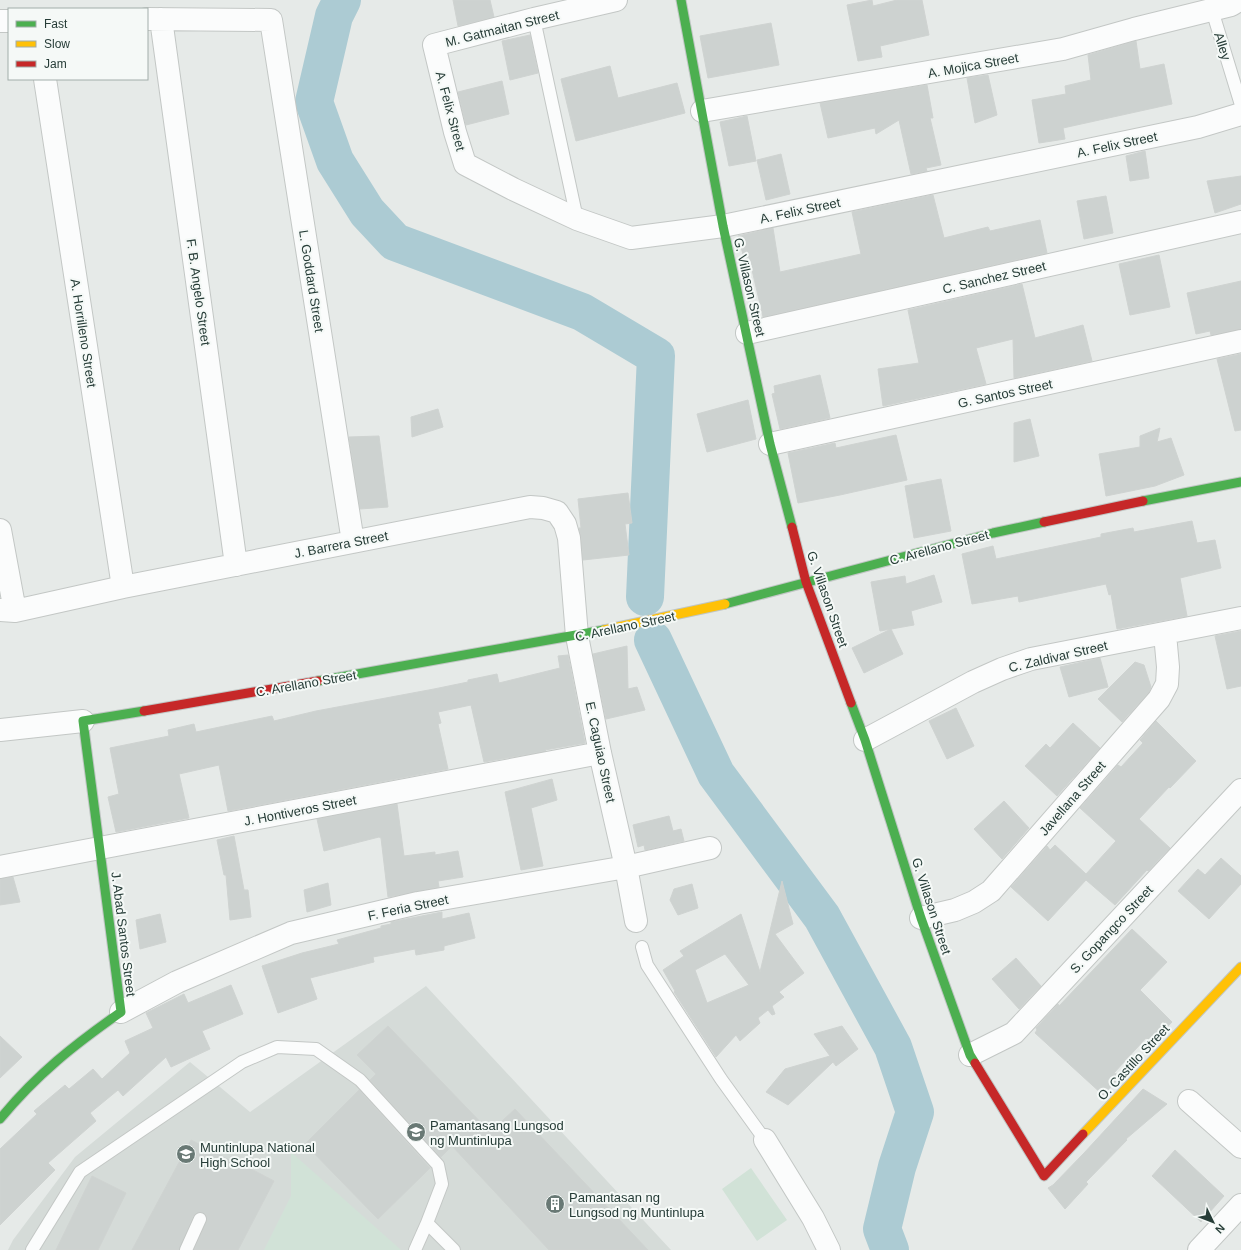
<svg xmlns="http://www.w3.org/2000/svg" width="1241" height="1250" font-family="Arial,sans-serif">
<rect width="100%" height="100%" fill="#e6eae8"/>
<!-- built -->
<path fill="#d5dbd8" d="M 426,986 L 671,1250 L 8,1250 L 13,1240 L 75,1157 L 190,1062 L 250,1112 Z"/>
<!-- green -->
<path fill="#d1e2d7" d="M 291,1152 L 401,1250 L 264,1250 L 291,1196 Z
M 751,1168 L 787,1220 L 757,1241 L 722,1189 Z"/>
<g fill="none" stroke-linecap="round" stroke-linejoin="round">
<!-- river -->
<path stroke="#accbd3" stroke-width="38" d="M 342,0 L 334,16 L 314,102 L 335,161 L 367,212 L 395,242 L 582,312 L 656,356 L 645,597
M 653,640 L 716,774 L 822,917 L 893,1047 L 915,1112 L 897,1167 L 882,1229 L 890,1250"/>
</g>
<!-- building -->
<path fill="#cdd2d0" stroke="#cfd3d1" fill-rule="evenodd" d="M 453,0 L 490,0 L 494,17 L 458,26 Z
M 872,0 L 873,6 L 897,0 L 922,0 L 929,35 L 880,46 L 882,57 L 858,61 L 847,5 Z
M 771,23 L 779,65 L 708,78 L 700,36 Z
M 530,35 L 538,73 L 510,80 L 502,41 Z
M 1136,41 L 1140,69 L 1164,64 L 1172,104 L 1063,128 L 1065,139 L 1039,143 L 1032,100 L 1066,94 L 1065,86 L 1091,80 L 1088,55 Z
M 610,66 L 618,98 L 677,83 L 685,113 L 576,141 L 561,79 Z
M 988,75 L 997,115 L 975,123 L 967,78 Z
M 502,81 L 509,114 L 466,125 L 458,92 Z
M 927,85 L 933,118 L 930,118 L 941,165 L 926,168 L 927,171 L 911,174 L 899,120 L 876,134 L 875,128 L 828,138 L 820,103 Z
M 747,116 L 756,161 L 729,166 L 720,122 Z
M 1145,151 L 1149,178 L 1130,181 L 1126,156 Z
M 781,154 L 790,194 L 766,200 L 757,160 Z
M 1241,176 L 1241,204 L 1215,213 L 1207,181 Z
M 933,195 L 944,238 L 988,227 L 990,231 L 1040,220 L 1047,253 L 763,317 L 749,257 L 744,258 L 738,236 L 773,228 L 780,272 L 861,254 L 852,212 Z
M 1106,196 L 1113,233 L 1084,239 L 1077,201 Z
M 1159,255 L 1170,307 L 1130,315 L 1119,264 Z
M 1241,281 L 1241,329 L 1211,335 L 1210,331 L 1196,334 L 1187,293 Z
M 1022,284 L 1035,338 L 1083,325 L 1092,361 L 1014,378 L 1013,339 L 976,348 L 986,384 L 883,406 L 878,369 L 919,363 L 908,310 Z
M 1241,354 L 1241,430 L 1235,431 L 1217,359 Z
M 820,375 L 830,418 L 780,429 L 772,394 L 775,393 L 774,386 Z
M 748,400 L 756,439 L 707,452 L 697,414 Z
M 438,409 L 443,427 L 412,437 L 411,417 Z
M 1030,419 L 1039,456 L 1014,462 L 1014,423 Z
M 1160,428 L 1157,442 L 1171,438 L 1184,475 L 1155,486 L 1106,496 L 1099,454 L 1140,447 L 1140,436 Z
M 896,435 L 907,480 L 840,495 L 798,503 L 788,453 L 835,443 L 836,448 Z
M 379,436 L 388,507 L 360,509 L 349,437 Z
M 941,479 L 951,531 L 914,538 L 905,486 Z
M 628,493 L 632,523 L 625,524 L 629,555 L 583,560 L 581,537 L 579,528 L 581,528 L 578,499 Z
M 1192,521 L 1197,543 L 1215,540 L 1221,568 L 1180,578 L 1187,616 L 1117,629 L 1111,594 L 1109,595 L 1106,584 L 1019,602 L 1018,596 L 972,604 L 962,554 L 993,546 L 996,559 L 1101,537 L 1101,534 L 1133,528 L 1134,532 Z
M 934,575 L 942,602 L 911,611 L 914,625 L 880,631 L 871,582 L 905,576 L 906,584 Z
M 891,629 L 903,654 L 864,673 L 852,648 Z
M 1241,631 L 1241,686 L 1227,689 L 1215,636 Z
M 627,646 L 628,689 L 637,687 L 645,710 L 606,719 L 593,654 Z
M 568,655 L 585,743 L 545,750 L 546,751 L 484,762 L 471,705 L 438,712 L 441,723 L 438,724 L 448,769 L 228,811 L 219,765 L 179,774 L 189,818 L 116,832 L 108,797 L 119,794 L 110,748 L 169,736 L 168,730 L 194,724 L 196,732 L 272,716 L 274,721 L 316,711 L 434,689 L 468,682 L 468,680 L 497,674 L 499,683 L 560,668 L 558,656 Z
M 1100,658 L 1108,687 L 1069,697 L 1060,667 Z
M 1135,662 L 1144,665 L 1151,687 L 1149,692 L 1122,722 L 1098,699 Z
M 956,708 L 974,746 L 947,759 L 929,721 Z
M 1156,721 L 1196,761 L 1170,788 L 1169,787 L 1139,819 L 1170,848 L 1148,871 L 1147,870 L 1115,905 L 1086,880 L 1048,921 L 1011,887 L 1047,846 L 1050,850 L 1055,845 L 1086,874 L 1116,841 L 1080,808 L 1118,765 L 1121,767 L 1143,743 L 1140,740 Z
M 1073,723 L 1100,748 L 1057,796 L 1025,766 L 1046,744 L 1050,748 Z
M 552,779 L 557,800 L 531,808 L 543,866 L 521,870 L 505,792 Z
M 1004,801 L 1029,828 L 1002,859 L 974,829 Z
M 397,804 L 404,856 L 435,852 L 435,855 L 458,851 L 463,877 L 438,881 L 439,887 L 388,897 L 381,838 L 379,837 L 324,851 L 317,819 Z
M 669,816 L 673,831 L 681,829 L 684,841 L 645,850 L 644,845 L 638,847 L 633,825 Z
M 234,836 L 244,890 L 248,890 L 251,917 L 230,920 L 226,875 L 224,875 L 217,840 Z
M 1221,858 L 1241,876 L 1241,884 L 1209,919 L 1178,891 L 1198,869 L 1205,875 Z
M 13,877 L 20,902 L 0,905 L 0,879 Z
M 782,881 L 793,924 L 775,934 L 804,973 L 779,992 L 784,997 L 772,1006 L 775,1014 L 772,1015 L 768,1010 L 758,1018 L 760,1023 L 740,1041 L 736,1035 L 716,1057 L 674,992 L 675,991 L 663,970 L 684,956 L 680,951 L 741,914 L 760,972 ZM 725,954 L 749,985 L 707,1003 L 695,970 Z
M 328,883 L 331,905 L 307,912 L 304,890 Z
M 692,884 L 698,908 L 678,915 L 670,900 L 674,889 Z
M 442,912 L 442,919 L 469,913 L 475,938 L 444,946 L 444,950 L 416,955 L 415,949 L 373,957 L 374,962 L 310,978 L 317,999 L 278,1013 L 262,966 L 302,953 L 339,944 L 337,940 L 381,928 L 381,926 L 391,924 L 391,922 Z
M 160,914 L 166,942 L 140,949 L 136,920 Z
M 1132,929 L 1167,962 L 1140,990 L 1172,1022 L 1152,1043 L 1146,1038 L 1114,1073 L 1121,1076 L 1103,1095 L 1035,1033 L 1037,1030 L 1036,1028 L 1058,1004 L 1059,1006 Z
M 1016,958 L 1041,986 L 1019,1009 L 992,979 Z
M 231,985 L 243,1014 L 202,1031 L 210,1049 L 171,1067 L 166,1057 L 123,1096 L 118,1090 L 90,1113 L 96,1121 L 48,1163 L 55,1170 L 0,1225 L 0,1149 L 37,1114 L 34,1111 L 65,1085 L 69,1089 L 93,1069 L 102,1079 L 130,1053 L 125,1041 L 153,1028 L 146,1013 L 184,994 L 188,1003 Z
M 388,1026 L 490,1132 L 515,1109 L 648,1250 L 549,1250 L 452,1146 L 441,1157 L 370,1080 L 376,1074 L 357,1055 Z
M 842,1026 L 858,1049 L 836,1066 L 833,1062 L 788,1105 L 766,1092 L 785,1069 L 830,1056 L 814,1034 Z
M 0,1036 L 22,1057 L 0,1078 Z
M 1143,1089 L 1167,1104 L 1126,1139 L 1127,1140 L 1086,1182 L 1088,1184 L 1065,1209 L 1048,1188 L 1053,1185 L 1084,1153 Z
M 359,1090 L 430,1168 L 378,1219 L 305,1144 Z
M 191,1140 L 237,1164 L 238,1162 L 274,1181 L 238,1250 L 194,1250 L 207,1219 L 206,1214 L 200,1212 L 196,1213 L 193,1216 L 179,1250 L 132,1250 Z
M 1175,1150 L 1224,1196 L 1201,1222 L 1152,1176 Z
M 92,1176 L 126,1193 L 98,1250 L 56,1250 Z"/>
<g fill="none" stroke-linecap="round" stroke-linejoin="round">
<!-- lane casing -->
<g stroke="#c3c7c5" stroke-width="14">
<path id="lane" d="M 1212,10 L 1241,105
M 534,19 L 577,219
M 642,947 L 647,965 L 721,1079 L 765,1140
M 32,1250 L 80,1172 L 242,1062 L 277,1047 L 316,1049 L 360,1080 L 438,1165 L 442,1184 L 427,1223
M 186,1250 L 200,1219
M 415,1250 L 427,1223 L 454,1250"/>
</g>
<!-- street casing -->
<g stroke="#c3c7c5" stroke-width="24">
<path id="street" d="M 616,0 L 534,19 L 434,45 L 455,132 L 465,164 L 513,189 L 577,219 L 631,238 L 723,226 L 1198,127 L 1241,114
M 147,19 L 271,20 L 353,542
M 161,19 L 236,565
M 0,21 L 9,21
M 45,79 L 123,587
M 702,111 L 1063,49 L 1134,29 L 1231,5 L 1239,0
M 747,333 L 1241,222
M 770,444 L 1241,341
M 0,530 L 15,611
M 0,610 L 15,611 L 123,587 L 530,507 L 543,508 L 557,512 L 565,524 L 569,538 L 577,636 L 600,753 L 626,867 L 636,921
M 0,730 L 83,721
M 865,740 L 973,682 L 1002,669 L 1031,659 L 1241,618
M 0,867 L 600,753
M 921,918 L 955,910 L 974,902 L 991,891 L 1159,699 L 1167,684 L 1168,667 L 1165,634
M 121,1012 L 177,982 L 291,933 L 418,903 L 626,867 L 710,848
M 970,1055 L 1014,1033 L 1241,790
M 1189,1101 L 1241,1147
M 765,1140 L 813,1218 L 829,1250
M 1199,1250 L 1241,1205"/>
</g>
<!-- fast casing -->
<g stroke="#c0c6c4" stroke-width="11">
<path id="fast" d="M 681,0 L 723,226 L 770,444 L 792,527
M 1143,501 L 1241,482
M 725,604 L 993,533 L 1044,522
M 318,681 L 604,630
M 851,703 L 865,740 L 921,918 L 970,1055 L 975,1063
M 0,1119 C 37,1074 74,1045 121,1012 L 83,721 L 144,711"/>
</g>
<!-- slow casing -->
<g stroke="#c0c6c4" stroke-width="11">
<path id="slow" d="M 604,630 L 725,604
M 1083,1134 L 1241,967"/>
</g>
<!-- jam casing -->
<g stroke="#c0c6c4" stroke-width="11">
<path id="jam" d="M 1044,522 L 1143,501
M 792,527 L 806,582 L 851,703
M 144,711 L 318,681
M 975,1063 L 1044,1176 L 1083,1134"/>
</g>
<!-- lane -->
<use href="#lane" stroke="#fbfcfc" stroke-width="12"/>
<!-- street -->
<use href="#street" stroke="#fbfcfc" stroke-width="22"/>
<!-- fast -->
<use href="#fast" stroke="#4caf50" stroke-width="9"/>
<!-- slow -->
<use href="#slow" stroke="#ffc107" stroke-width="9"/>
<!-- jam -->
<use href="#jam" stroke="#c62828" stroke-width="9"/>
</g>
<!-- icons -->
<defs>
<g id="school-disc" transform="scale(1)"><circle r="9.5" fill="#697975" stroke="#f5f9f7"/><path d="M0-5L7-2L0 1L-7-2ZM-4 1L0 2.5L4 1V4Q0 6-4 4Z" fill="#fff"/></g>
<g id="building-disc" transform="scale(1)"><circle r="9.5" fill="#697975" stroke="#f5f9f7"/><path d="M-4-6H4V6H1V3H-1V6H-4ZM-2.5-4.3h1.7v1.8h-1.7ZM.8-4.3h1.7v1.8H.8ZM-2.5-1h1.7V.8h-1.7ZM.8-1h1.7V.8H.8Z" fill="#fff"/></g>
</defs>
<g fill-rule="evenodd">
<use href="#school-disc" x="416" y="1132"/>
<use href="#school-disc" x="186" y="1154"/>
<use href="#building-disc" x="555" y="1204"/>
</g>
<g text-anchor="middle" stroke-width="4" stroke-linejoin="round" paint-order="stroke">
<!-- street labels -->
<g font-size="13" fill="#263c37" stroke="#f5f9f7">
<text transform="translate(502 28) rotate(-14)" y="5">M. Gatmaitan Street</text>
<text transform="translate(1223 46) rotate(73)" y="5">Alley</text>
<text transform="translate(973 65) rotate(-10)" y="5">A. Mojica Street</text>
<text transform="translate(451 111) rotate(75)" y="5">A. Felix Street</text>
<text transform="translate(1117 144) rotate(-12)" y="5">A. Felix Street</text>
<text transform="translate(800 210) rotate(-12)" y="5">A. Felix Street</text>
<text transform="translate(994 277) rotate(-13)" y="5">C. Sanchez Street</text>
<text transform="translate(312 281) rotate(81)" y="5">L. Goddard Street</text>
<text transform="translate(750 287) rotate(77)" y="5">G. Villason Street</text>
<text transform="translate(199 292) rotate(82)" y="5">F. B. Angelo Street</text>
<text transform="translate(84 333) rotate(81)" y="5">A. Horrilleno Street</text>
<text transform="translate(1005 393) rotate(-12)" y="5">G. Santos Street</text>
<text transform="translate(341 544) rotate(-11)" y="5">J. Barrera Street</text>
<text transform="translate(939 547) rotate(-15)" y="5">C. Arellano Street</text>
<text transform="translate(828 599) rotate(71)" y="5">G. Villason Street</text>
<text transform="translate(625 626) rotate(-12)" y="5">C. Arellano Street</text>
<text transform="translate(1058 656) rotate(-13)" y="5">C. Zaldivar Street</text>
<text transform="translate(306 683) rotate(-10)" y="5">C. Arellano Street</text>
<text transform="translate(601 752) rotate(78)" y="5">E. Caguiao Street</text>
<text transform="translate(1072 798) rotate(-49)" y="5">Javellana Street</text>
<text transform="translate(300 810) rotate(-11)" y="5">J. Hontiveros Street</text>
<text transform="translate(932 906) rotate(72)" y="5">G. Villason Street</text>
<text transform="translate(408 907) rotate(-12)" y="5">F. Feria Street</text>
<text transform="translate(1111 929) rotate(-47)" y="5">S. Gopangco Street</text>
<text transform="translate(124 934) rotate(83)" y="5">J. Abad Santos Street</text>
<text transform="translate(1133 1062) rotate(-47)" y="5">O. Castillo Street</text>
</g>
<!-- poi labels -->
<g font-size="13" fill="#263c37" stroke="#f5f9f7" text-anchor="start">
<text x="430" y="1130">Pamantasang Lungsod<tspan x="430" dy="15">ng Muntinlupa</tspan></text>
<text x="200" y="1152">Muntinlupa National<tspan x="200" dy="15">High School</tspan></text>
<text x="569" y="1202">Pamantasan ng<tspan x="569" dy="15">Lungsod ng Muntinlupa</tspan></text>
</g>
</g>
<!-- legend -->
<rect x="8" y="8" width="140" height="72" fill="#f5f9f7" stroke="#a2adaa"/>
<rect x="16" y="21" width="20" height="6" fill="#4caf50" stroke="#a2adaa"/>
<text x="44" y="28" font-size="12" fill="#263c37">Fast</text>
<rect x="16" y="41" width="20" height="6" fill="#ffc107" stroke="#a2adaa"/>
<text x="44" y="48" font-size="12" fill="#263c37">Slow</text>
<rect x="16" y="61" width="20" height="6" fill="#c62828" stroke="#a2adaa"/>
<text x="44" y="68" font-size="12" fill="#263c37">Jam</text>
<!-- north arrow -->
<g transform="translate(1213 1222) rotate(133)" stroke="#f5f9f7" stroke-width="3" paint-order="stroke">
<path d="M0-3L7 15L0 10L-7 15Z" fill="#263c37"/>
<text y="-6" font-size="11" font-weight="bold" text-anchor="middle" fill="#263c37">N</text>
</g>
</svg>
